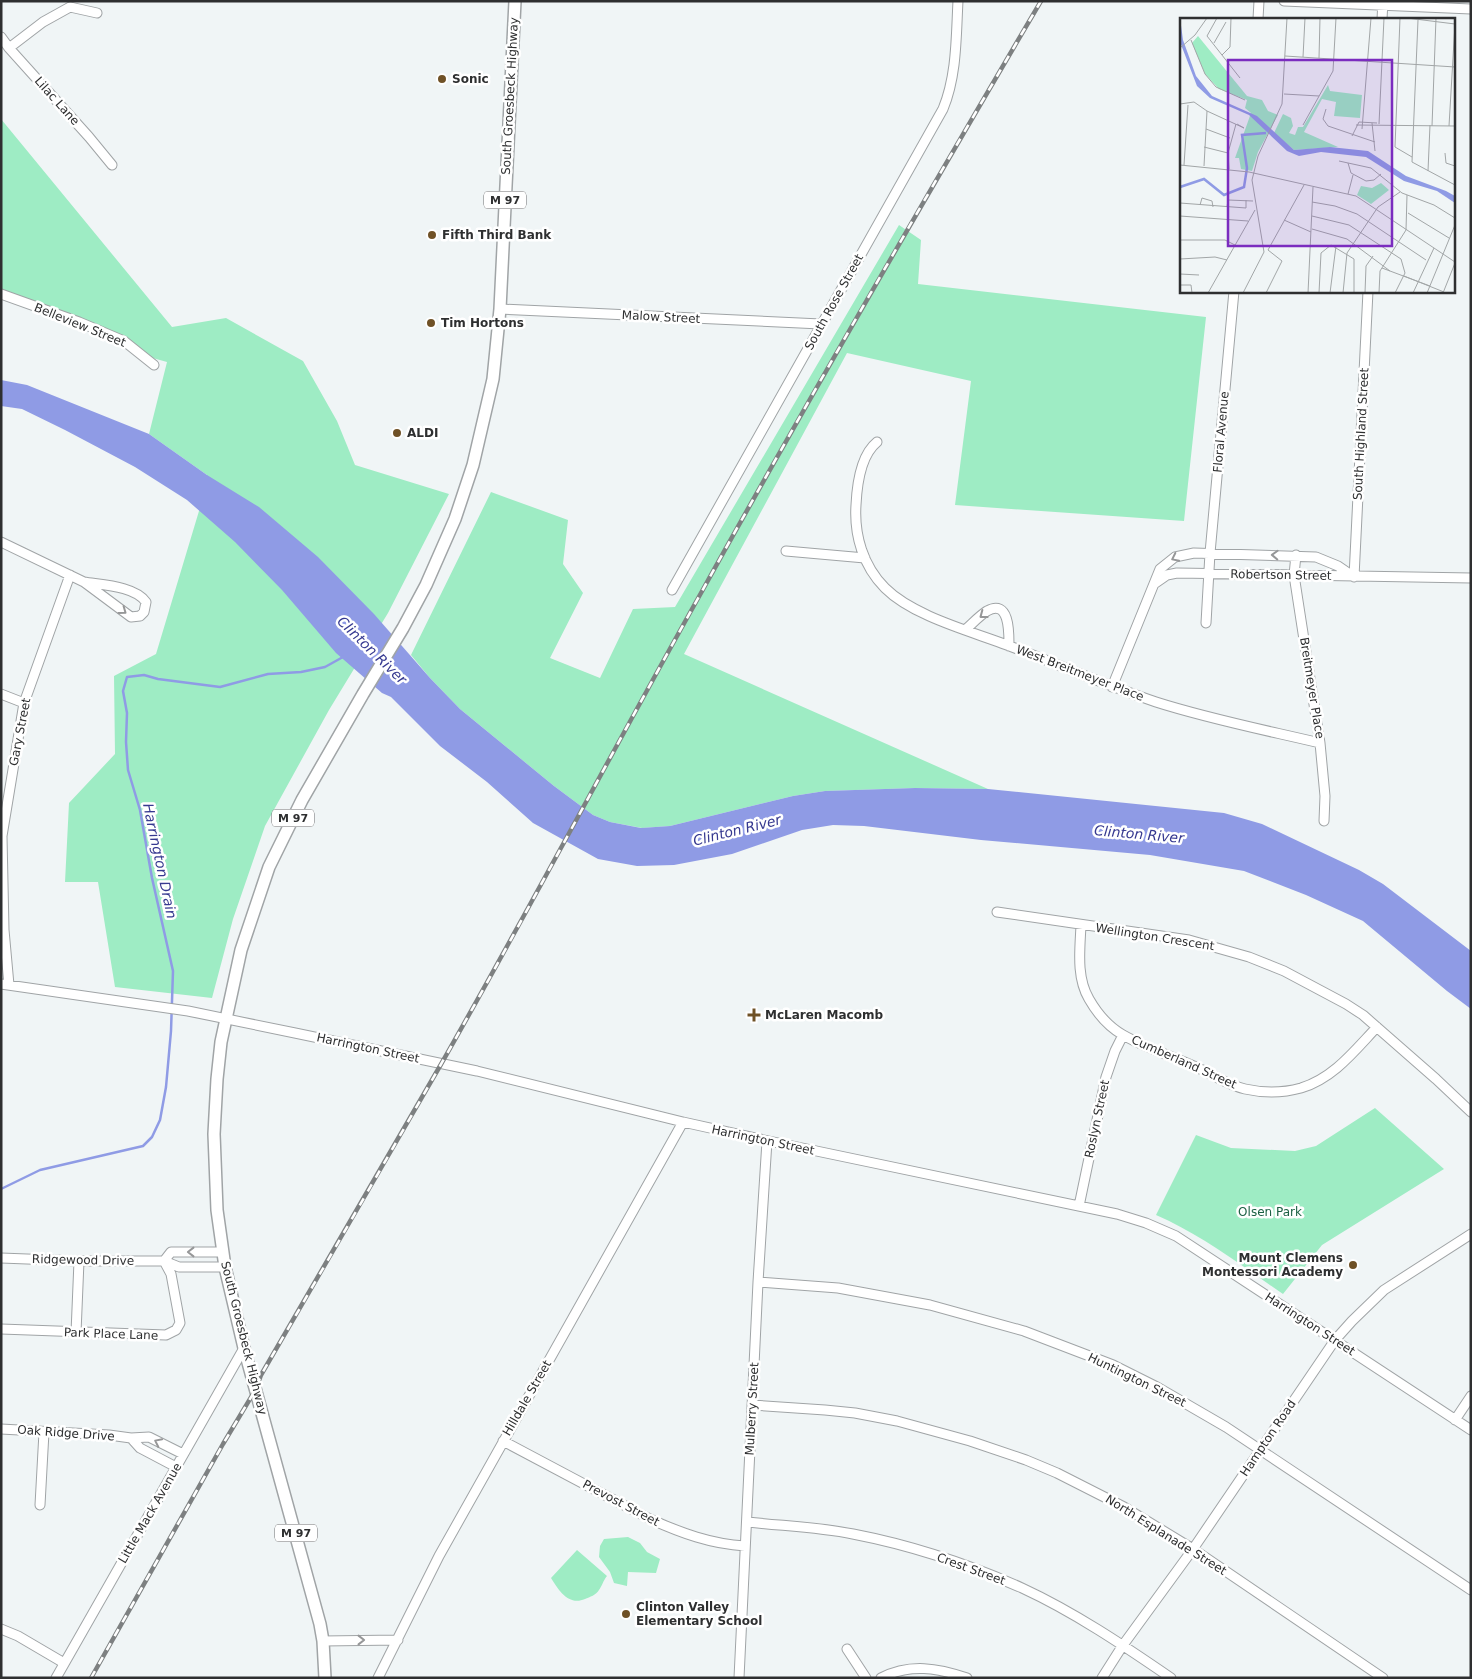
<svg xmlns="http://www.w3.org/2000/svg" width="1472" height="1679" font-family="'DejaVu Sans',sans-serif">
<rect width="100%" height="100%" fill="#f0f5f6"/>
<!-- green -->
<path fill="#9eecc4" d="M 1,119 L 172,327 L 226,318 L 303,361 L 337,421 L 355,465 L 449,494 L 388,613 L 329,710 L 265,826 L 233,919 L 212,998 L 115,987 L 98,882 L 65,882 L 69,803 L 115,754 L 114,676 L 156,654 L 199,511 L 207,475 L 149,434 L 167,362 L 142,355 L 124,341 L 1,294 Z
M 899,225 L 921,240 L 918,284 L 1206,317 L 1184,521 L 955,505 L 971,381 L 847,353 L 684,654 L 988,789 L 915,788 L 825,791 L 793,796 L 670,826 L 642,828 L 610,822 L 593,815 L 554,786 L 460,709 L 430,678 L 411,655 L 491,492 L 568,520 L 563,564 L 583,593 L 550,658 L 600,678 L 633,609 L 675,607 Z
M 1375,1108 L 1444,1169 L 1322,1245 L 1283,1294 C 1242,1266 1202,1235 1156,1215 L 1196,1135 L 1231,1148 L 1295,1151 L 1316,1146 Z
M 628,1537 L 640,1543 L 647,1552 L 660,1559 L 656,1573 L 628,1572 L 627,1586 L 614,1583 L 610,1572 L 599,1557 L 600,1546 L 604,1539 Z
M 577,1550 L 607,1576 C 603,1581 602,1586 599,1590 C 596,1595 590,1597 585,1599 C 569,1606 559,1591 551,1578 Z"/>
<!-- water -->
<path fill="#8f9be5" d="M 1,380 L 27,385 L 149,434 L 207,475 L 259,507 L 318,557 L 374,614 L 430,678 L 460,709 L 554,786 L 593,815 L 610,822 L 641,828 L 670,826 L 793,796 L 825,791 L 915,788 L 988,789 L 1224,813 L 1262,824 L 1359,870 L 1383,884 L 1471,951 L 1471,1009 L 1447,991 L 1363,921 L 1306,895 L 1244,871 L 1150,855 L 981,840 L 864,826 L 833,825 L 802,830 L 732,854 L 674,865 L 637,866 L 598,859 L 533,823 L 487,782 L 440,746 L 391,697 L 382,693 L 336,653 L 282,590 L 235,542 L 187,500 L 135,467 L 65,430 L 22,409 L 1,406 Z"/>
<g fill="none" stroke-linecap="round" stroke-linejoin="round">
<!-- stream -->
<path stroke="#8f9be5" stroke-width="2.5" d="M 1,1189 L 40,1170 L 143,1146 L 152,1137 L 160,1120 L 166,1087 L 171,1031 L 173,971 L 152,878 L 140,810 L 128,770 L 126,742 L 127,713 L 123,691 L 127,677 L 144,675 L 158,679 L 220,687 L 268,674 L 301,672 L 325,667 L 343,657"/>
<!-- minor casing -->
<g stroke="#a0a4a6" stroke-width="11">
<path id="minor" d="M 1284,1 L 1471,9
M 1258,19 L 1259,1
M 1382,19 L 1383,1
M 1,37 L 9,48 L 89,137 L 112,165
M 9,48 L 43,22 L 70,7 L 97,13
M 1,294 L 79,322 L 124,341 L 154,365
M 500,309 L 821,324
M 877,442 C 861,455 857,484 856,505 C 854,535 863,566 885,588 C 913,616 970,631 1007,645 C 1057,664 1105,685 1156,702 C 1209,719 1265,730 1320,743
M 1,542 L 84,582 L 131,617 L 140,616 L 144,612 L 146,602 C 135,586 102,585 84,582
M 786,551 L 865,558
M 1296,555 L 1294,575 L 1320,743 L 1325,796 L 1324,821
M 1354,577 L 1368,291
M 1154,584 L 1167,575 L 1177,573 L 1471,578
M 672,590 L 943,109 C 957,75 956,37 958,1
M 1206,623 L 1210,553 L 1234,291
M 965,630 C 972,624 979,616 987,611 C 1010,598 1009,634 1009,646
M 1112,687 L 1160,569 L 1175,557 L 1194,553 L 1316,557 L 1338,566 L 1354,577
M 1,694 L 24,703
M 997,912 L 1189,940 L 1249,957 L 1284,971 L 1346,1004 L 1363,1015 L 1436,1079 L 1471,1112
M 1081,925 C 1080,949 1076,977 1089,999 C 1097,1013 1109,1027 1123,1035 C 1146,1048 1172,1056 1196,1067 C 1212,1074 1228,1085 1245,1089 C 1263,1093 1283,1093 1301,1088 C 1334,1078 1355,1050 1377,1027
M 1,984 L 188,1011 L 295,1033 L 477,1071 L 683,1122 L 764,1140 L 1117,1214 L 1146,1223 L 1176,1236 L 1471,1430
M 9,985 L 4,930 L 2,836 L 24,703 L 70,575
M 1079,1206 L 1106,1077 L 1115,1051 L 1123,1035
M 1,1258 L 79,1261 L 164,1261 L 179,1267 L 225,1267
M 164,1261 L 171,1252 L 223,1252
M 758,1282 L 838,1288 L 930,1305 L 1024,1331 L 1113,1365 L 1157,1387 L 1226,1427 L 1471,1590
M 1,1329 L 166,1335 L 176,1330 L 180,1323 L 171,1274 L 164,1261
M 76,1333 L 79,1261
M 752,1405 L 825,1410 L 855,1413 L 897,1421 L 970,1441 L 1026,1460 L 1057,1473 L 1124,1507 L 1193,1549 L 1383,1678
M 1455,1420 L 1471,1396
M 1,1429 L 109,1435 L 131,1438 L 149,1437 L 183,1454
M 131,1438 L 140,1448 L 176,1467
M 503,1441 L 650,1519 C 681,1533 711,1544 745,1546
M 40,1505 L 44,1432
M 748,1522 C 783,1526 818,1527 853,1534 C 910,1545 968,1564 1022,1588 C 1074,1612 1123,1645 1171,1678
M 1,1629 L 18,1636 L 64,1663
M 323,1641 L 398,1640
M 847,1649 L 866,1678
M 56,1678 L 244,1348
M 378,1678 L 439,1556 L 683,1122
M 739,1678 L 758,1282 L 767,1141
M 881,1678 C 910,1663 938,1668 967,1678
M 1102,1678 L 1123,1645 L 1193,1549 L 1335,1340 L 1352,1321 L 1384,1290 L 1471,1234"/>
</g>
<!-- major casing -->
<g stroke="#a0a4a6" stroke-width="14">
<path id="major" d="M 325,1678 L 323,1641 L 320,1624 L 244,1348 L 225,1267 L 217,1210 L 214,1134 L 217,1079 L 221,1042 L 241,950 L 269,867 L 302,800 L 363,694 L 403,628 L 426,585 L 455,519 L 473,465 L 493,379 L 500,309 L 515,1"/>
</g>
<!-- minor -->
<use href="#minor" stroke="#fff" stroke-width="9"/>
<!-- major -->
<use href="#major" stroke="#fff" stroke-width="11"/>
<!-- rail casing -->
<g stroke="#7d8081" stroke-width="4.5">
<path id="rail" d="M 91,1678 L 223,1444 L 256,1389 L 261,1375 C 321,1272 381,1169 440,1066 C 529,910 613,750 701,593 C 811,394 926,197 1041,1"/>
</g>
<!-- rail -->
<use href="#rail" stroke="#fff" stroke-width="2.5" stroke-dasharray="8" stroke-linecap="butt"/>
</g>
<!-- one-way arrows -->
<defs><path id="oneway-chevron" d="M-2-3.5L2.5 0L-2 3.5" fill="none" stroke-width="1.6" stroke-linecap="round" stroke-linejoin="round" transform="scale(1.25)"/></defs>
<g stroke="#969798">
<use href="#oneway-chevron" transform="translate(1275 555) rotate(-178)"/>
<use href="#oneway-chevron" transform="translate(1175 558) rotate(154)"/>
<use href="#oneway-chevron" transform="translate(123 611) rotate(36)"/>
<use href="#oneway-chevron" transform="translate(983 615) rotate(143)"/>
<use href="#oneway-chevron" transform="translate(191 1252) rotate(180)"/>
<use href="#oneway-chevron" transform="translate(158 1442) rotate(-154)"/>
<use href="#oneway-chevron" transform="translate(361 1640)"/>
</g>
<!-- markers -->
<g fill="#6f5126" stroke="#fff" stroke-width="2">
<circle cx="442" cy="79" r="5"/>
<circle cx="432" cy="235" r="5"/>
<circle cx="431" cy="323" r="5"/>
<circle cx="397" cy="433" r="5"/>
<path d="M751.5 1007.5h5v5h5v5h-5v5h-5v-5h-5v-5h5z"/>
<circle cx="1353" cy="1265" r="5"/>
<circle cx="626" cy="1614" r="5"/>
</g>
<g text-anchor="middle" stroke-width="5" stroke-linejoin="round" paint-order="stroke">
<!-- shield labels -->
<g fill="#fff" stroke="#6d6d6e" stroke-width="1">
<rect x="484" y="191.5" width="42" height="17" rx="4"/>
<rect x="272" y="809.5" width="42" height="17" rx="4"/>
<rect x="275" y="1524.5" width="42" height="17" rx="4"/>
</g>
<g font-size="11" font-weight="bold" fill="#2e2f30">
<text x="505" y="204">M 97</text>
<text x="293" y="822">M 97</text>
<text x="296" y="1537">M 97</text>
</g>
<!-- poi labels -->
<g font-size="12" font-weight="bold" fill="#2e2f30" stroke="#fff" text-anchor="start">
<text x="452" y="83">Sonic</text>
<text x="442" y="239">Fifth Third Bank</text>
<text x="441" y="327">Tim Hortons</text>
<text x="407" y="437">ALDI</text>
<text x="765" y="1019">McLaren Macomb</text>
<text x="1343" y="1262" text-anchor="end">Mount Clemens<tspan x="1343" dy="14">Montessori Academy</tspan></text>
<text x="636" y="1611">Clinton Valley<tspan x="636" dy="14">Elementary School</tspan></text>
</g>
<!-- street labels -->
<g font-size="12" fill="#2e2f30" stroke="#fff">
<text transform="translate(510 96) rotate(-87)" y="4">South Groesbeck Highway</text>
<text transform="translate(57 101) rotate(48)" y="4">Lilac Lane</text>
<text transform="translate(834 302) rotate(-61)" y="4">South Rose Street</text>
<text transform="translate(661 317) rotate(3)" y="4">Malow Street</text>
<text transform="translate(80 325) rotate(22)" y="4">Belleview Street</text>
<text transform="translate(1221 432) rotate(-85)" y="4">Floral Avenue</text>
<text transform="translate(1361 434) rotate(-87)" y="4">South Highland Street</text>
<text transform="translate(1281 575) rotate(1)" y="4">Robertson Street</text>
<text transform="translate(1080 673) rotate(21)" y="4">West Breitmeyer Place</text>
<text transform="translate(1312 688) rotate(81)" y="4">Breitmeyer Place</text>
<text transform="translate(20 732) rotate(-79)" y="4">Gary Street</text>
<text transform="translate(1155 937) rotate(9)" y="4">Wellington Crescent</text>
<text transform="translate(368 1048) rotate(12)" y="4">Harrington Street</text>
<text transform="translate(1184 1062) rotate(24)" y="4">Cumberland Street</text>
<text transform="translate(1097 1119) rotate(-78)" y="4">Roslyn Street</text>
<text transform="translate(763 1140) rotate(12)" y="4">Harrington Street</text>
<text transform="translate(83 1260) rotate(1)" y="4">Ridgewood Drive</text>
<text transform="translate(1310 1324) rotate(33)" y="4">Harrington Street</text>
<text transform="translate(111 1334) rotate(2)" y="4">Park Place Lane</text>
<text transform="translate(244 1338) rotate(76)" y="4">South Groesbeck Highway</text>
<text transform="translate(1137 1380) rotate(26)" y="4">Huntington Street</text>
<text transform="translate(527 1398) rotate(-60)" y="4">Hilldale Street</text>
<text transform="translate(752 1409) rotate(-87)" y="4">Mulberry Street</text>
<text transform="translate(66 1433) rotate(4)" y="4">Oak Ridge Drive</text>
<text transform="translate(1268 1438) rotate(-56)" y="4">Hampton Road</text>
<text transform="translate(621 1503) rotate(28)" y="4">Prevost Street</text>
<text transform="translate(150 1513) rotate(-60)" y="4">Little Mack Avenue</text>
<text transform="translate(1166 1535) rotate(32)" y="4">North Esplanade Street</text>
<text transform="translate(971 1569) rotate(20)" y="4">Crest Street</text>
</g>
<!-- park labels -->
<g font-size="12" fill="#1b6043" stroke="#fff">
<text x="1270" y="1216">Olsen Park</text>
</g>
<!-- water labels -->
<g font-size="14" font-style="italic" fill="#363990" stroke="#fff">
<text transform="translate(372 650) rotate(44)" y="5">Clinton River</text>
<text transform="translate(737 830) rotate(-14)" y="5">Clinton River</text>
<text transform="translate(1139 834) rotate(5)" y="5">Clinton River</text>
<text transform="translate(160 861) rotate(78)" y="5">Harrington Drain</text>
</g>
</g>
<!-- overview -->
<g transform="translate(1180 18)">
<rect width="275" height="275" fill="#f0f5f6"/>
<path d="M 18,18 L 67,78 L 82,82 L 88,93 L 98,97 L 78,134 L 72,153 L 61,151 L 59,140 L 55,140 L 71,95 L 65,90 L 67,82 L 39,71 L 25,56 L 12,25 ZM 148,67 L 150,73 L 182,77 L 180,100 L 154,98 L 156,84 L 142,81 L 124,114 L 158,129 L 114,132 L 94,115 L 103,96 L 111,100 L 113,108 L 109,115 L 115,117 L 118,109 L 123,109 ZM 201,165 L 209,172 L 191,186 L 177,177 L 181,168 L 192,170 Z" fill="#9eecc4"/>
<path d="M 0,0 L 3,22 L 16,58 L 32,78 L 77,98 L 114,132 L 150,129 L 188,133 L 226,158 L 266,173 L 275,178 L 275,185 L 257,173 L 224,163 L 186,139 L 141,134 L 119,138 L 107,133 L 69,97 L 30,80 L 17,68 L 0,24 Z" fill="#8f9be5"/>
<path fill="none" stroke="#8f9be5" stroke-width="2.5" d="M 0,169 L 24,161 L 44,177 L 64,169 L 67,150 L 62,117 L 86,115"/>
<path fill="none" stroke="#a2a6a7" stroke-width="1" d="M 37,0 L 27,18 L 60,60M 220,0 L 215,129 L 232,139M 227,0 L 275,6M 238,2 L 232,144 L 275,167M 11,22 L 25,56 L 36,69 L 65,82M 34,25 L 46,4M 0,30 L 15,17 L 27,0M 42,37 L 50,29 L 51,0M 105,38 L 275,49M 123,39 L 125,0M 139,40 L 140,0M 104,76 L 139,78M 0,86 L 14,84 L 27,93 L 64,110 L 57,106M 146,91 L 143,101 L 148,108 L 195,124M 192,105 L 195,133M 199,106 L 204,0M 123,107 L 153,53 L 156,0M 176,107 L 275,108M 252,108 L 256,0M 269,108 L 275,6M 26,111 L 50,120M 182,111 L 191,0M 172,118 L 179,104 L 197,105M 24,129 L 48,135M 265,135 L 266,145 L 275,148M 159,143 L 191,150 L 222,175 L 254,187 L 275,200M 168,145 L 171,155 L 186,163 L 194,162 L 201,156M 0,147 L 69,154 L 176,178 L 275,244M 4,147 L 8,87M 24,148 L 27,93M 49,151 L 48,135 L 56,106M 248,153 L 250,107M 168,176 L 173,157M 132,184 L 155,188 L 177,196 L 246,242M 0,185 L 66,190 L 66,182M 20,187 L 22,180 L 32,183 L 33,189M 47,189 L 48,182 L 73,183M 228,195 L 269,220M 0,198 L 68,203M 132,198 L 169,207 L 221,241 L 225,255 L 215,275M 104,202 L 131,214M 132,211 L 167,221 L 210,253M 0,222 L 45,222 L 55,227M 0,241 L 35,239 L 47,242M 202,250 L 250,268M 0,256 L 19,257M 224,258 L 264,274M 0,267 L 11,267 L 12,275M 28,275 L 75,192M 63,275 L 84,234 L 72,162 L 78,138 L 102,86 L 107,0M 86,275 L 102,243 L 88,232 L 124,167M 128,275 L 133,169M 139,275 L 141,235 L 151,227 L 174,241 L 174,275M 150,275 L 156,228M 163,275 L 167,235 L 198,189 L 220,174M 185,275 L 186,248 L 193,238M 199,275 L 200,253 L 226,212 L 227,177M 233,275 L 254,230M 247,275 L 275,207M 263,275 L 275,245"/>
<path fill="#7b2cbf" fill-opacity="0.15" stroke="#7b2cbf" stroke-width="2.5" d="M 48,42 L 212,42 L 212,228 L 48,228 Z"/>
<rect width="275" height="275" fill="none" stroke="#2e2f30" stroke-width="2.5"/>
</g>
<!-- border -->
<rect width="1472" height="1679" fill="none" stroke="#2e2f30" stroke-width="5"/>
</svg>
